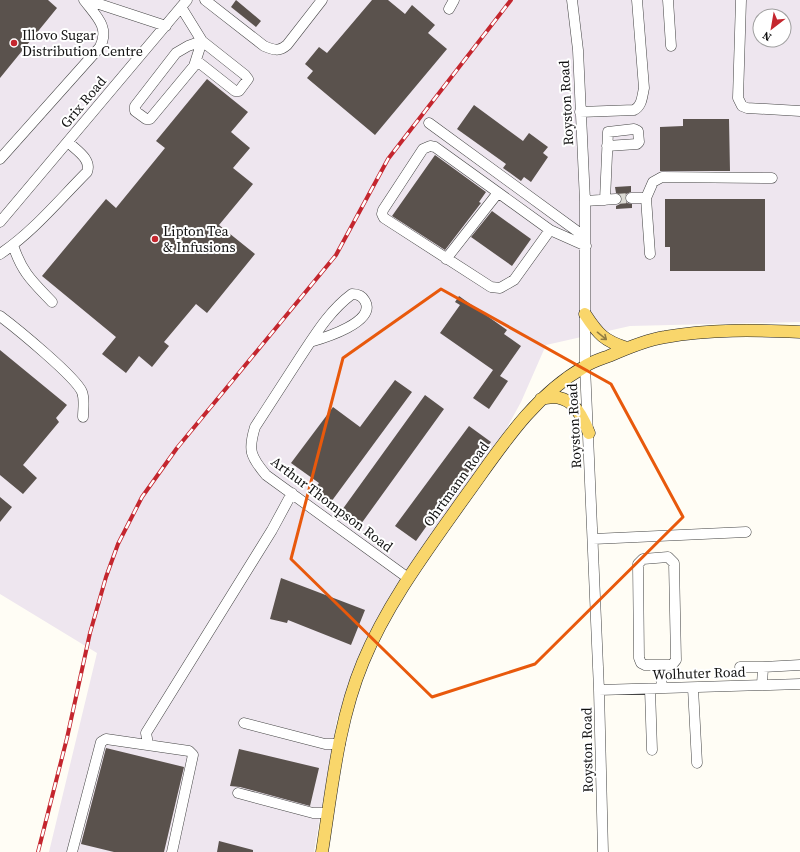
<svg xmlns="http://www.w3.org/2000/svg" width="800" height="852" font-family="'Source Serif 4',serif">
<rect width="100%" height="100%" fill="#fffdf5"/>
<!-- industrial -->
<path fill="#eee6ef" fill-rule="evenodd" d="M 0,0 L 800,0 L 800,322 L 630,326 L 546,345 L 521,402 L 497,446 L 415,557 L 378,617 L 358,662 L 337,719 L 314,852 L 49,852 L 97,653 L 0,594 ZM 760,16 L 784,16 L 784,40 L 760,40 Z"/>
<!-- building -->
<path fill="#5a524d" d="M 0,0 L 48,0 L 57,8 L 0,78 Z
M 236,0 L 261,21 L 256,27 L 231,7 Z
M 372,0 L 388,0 L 405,14 L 412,5 L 435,25 L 428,33 L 447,49 L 375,135 L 307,78 L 313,71 L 305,64 L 319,47 L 327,53 Z
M 207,79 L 248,112 L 231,132 L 250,148 L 233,168 L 253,184 L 219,225 L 255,254 L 207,313 L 196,304 L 164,342 L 169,346 L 152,367 L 139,356 L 126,373 L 102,354 L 116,337 L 42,276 L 106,199 L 116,208 L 165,148 L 156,141 Z
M 474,105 L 523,141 L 529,133 L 548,147 L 543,153 L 548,157 L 531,182 L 524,177 L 521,181 L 503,168 L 506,164 L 457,129 Z
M 683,119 L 729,119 L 730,171 L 660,171 L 660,127 L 683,126 Z
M 435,155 L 486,192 L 479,202 L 481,203 L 445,250 L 392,216 Z
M 631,186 L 631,192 L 626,194 L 625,198 L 627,203 L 632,204 L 632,208 L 616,209 L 616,206 L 620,204 L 622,199 L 621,195 L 616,193 L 615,187 Z
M 665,199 L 765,199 L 765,271 L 670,271 L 670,247 L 665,247 Z
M 492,211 L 531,239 L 512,266 L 471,237 Z
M 459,296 L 507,330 L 504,334 L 521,346 L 500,376 L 508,381 L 489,409 L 473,398 L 493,370 L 440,333 L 460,305 L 455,302 Z
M 0,350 L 67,405 L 56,418 L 59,422 L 23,465 L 37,478 L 23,494 L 0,475 Z
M 395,380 L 412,392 L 331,502 L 314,490 L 319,483 L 291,463 L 333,407 L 360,427 Z
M 425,395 L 444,409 L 361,524 L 342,510 Z
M 469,426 L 491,442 L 459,485 L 457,483 L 416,541 L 395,526 Z
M 0,497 L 12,507 L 0,522 Z
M 281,578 L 365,610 L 351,645 L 288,620 L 287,623 L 270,619 Z
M 106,748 L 184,767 L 164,852 L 114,852 L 81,844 Z
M 239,749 L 319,768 L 310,806 L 240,787 L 230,786 Z
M 219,841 L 253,850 L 253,852 L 217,852 Z"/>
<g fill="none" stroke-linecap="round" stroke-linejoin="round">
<!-- minor-tunnel -->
<path stroke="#dbdad3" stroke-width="10" stroke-dasharray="10 5" stroke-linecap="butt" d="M 616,199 L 631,198"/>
<!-- minor casing -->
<g stroke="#444" stroke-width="11">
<path id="minor" d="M 87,0 L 166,26
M 205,0 L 264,46 C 274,50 279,52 287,45 L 322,0
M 572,0 L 578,50 L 585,201 L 585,366 L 599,690 L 603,852
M 668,0 L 671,46
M 741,0 L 738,98 L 742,106 L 747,108 L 800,111
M 181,7 L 202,41 L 245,75 L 248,79 L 239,91 L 235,91 L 197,61
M 449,9 L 454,0
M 202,41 L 194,66 L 150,119 L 146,119 L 135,111 L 135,106 L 176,53 L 188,46 Z
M 580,112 L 634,110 C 642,106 642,97 644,88 L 637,0
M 429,123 L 585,237
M 430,146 L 435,147 L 550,230 L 514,280 L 500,288 L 491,287 L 384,218 L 382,214 L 383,210 L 423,149 Z
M 0,159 L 100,47 C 110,27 96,16 84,0
M 631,198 L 646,198 L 650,254
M 646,198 L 653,182 L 662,177 L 772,178
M 605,200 L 608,132 L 634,129 L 638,131 L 639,142 L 637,144 L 607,146
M 585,201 L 616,199
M 0,222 L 187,0
M 550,230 L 586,246
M 13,245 C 22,273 33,282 52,302
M 0,254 C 33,232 59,200 87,172 C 92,159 76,150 68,142
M 446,259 L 497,194
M 0,316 C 16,328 76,377 82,392 C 85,400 83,409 83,417
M 310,342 C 324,338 377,322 365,301 C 362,295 357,294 352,294 C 329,311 315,335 299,359 C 285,381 270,404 255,427 C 248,450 250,456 266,475 L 408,578
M 593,539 L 746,532
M 668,557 L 674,563 L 676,660 L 672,665 L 645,665 L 641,663 L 639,658 L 638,564 L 643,559 Z
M 660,666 L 662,687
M 740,667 L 763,667 L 762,685
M 763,667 L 800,665
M 693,688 L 697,763
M 650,689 L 652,750
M 599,690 L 800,684
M 244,723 L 325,744 L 340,744
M 148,744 L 146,733 L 272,530 L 292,493
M 238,793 L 313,813 L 328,813
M 72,852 L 101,742 L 106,739 L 189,751 L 193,755 L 172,852"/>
</g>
<!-- major casing -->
<g stroke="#222" stroke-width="13">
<path id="major" d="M 585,314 C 598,334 604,341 627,348
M 541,399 C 569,391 580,410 589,433
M 322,852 C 332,789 338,722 363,662 C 387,604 426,552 462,501 C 498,452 530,398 584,367 C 591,362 601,359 609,356 C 627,348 646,340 665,337 C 709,329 756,330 800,332"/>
</g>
<!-- minor -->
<use href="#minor" stroke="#fff" stroke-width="10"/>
<!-- major -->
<use href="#major" stroke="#f9d66b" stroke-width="12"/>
<!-- rail casing -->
<g stroke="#c4262e" stroke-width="4">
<path id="rail" d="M 38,852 L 67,738 L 90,633 L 106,577 L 118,544 L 142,497 L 177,448 L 336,255 L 388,159 L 511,0"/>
</g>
<!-- rail -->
<use href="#rail" stroke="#fff" stroke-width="2.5" stroke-dasharray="8" stroke-linecap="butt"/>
</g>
<!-- one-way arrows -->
<defs><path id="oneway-shaft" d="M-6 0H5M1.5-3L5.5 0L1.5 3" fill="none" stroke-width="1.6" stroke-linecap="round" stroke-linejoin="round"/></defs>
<use stroke="#917d42" href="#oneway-shaft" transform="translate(602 336) rotate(39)"/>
<!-- marked area -->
<path fill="none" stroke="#e8590c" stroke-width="3" stroke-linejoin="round" d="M 441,289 L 611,384 L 683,517 L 535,664 L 432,697 L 291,559 L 343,358 Z"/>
<!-- markers -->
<g fill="#c4262e" stroke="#fff" stroke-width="1.5">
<circle cx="14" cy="43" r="4"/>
<circle cx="155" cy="239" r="4"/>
</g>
<g text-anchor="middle" stroke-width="4" stroke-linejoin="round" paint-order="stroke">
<!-- poi labels -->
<g font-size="14" fill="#111" stroke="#fff" text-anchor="start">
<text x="22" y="40">Illovo Sugar<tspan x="22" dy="16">Distribution Centre</tspan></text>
<text x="163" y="236">Lipton Tea<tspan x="163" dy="16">&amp; Infusions</tspan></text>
</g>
<!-- street labels -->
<g font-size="14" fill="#111" stroke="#fff">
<text transform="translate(83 102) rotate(-50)" y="5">Grix Road</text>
<text transform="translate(566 103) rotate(-93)" y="5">Royston Road</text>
<text transform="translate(574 426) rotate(-93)" y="5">Royston Road</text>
<text transform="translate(456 484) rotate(-54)" y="5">Ohrtmann Road</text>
<text transform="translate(332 504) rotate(37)" y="5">Arthur Thompson Road</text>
<text transform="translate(699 673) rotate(-2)" y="5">Wolhuter Road</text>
<text transform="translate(587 750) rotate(-91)" y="5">Royston Road</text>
</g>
</g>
<!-- north arrow -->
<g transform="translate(772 28) rotate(211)"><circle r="19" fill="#ffffff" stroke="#a0a0a0"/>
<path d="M0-3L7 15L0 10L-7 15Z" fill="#c4262e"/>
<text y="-6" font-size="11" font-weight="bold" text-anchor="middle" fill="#111111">N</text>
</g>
</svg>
